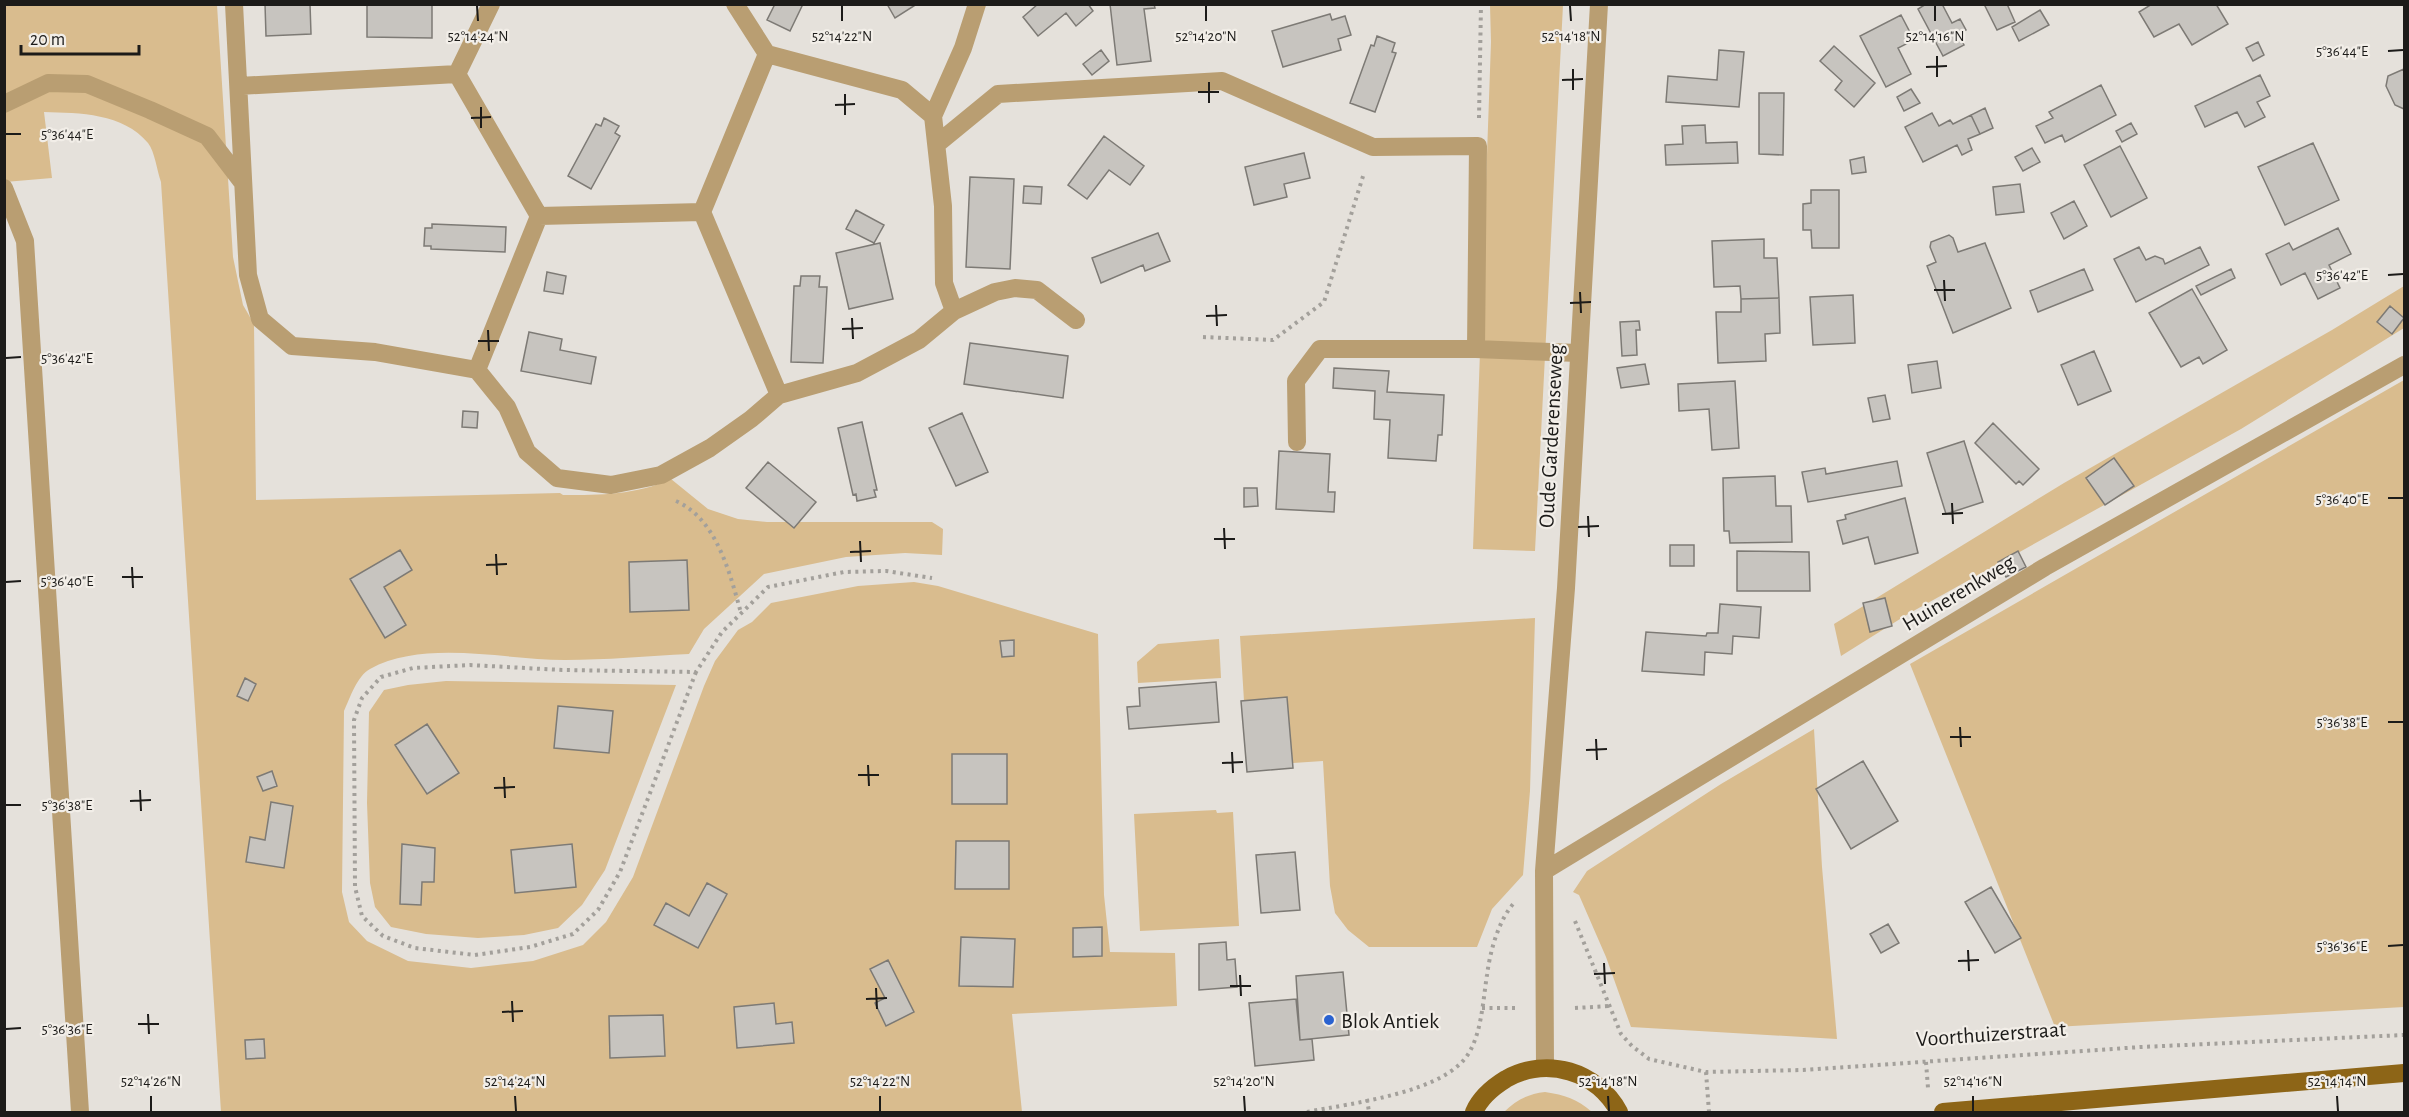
<svg xmlns="http://www.w3.org/2000/svg" width="2409" height="1117" font-family="'Alegreya Sans',sans-serif">
<rect width="100%" height="100%" fill="#e5e1db"/>
<!-- green -->
<path fill="#d9bc8e" d="M 5,5 L 217,5 L 233,257 L 243,305 L 254,324 L 256,500 L 560,493 L 563,495 C 601,495 636,495 671,479 L 708,509 L 738,519 L 767,522 L 932,522 L 943,529 L 942,555 L 905,553 L 846,557 L 764,574 L 704,629 L 689,654 C 648,656 606,660 565,660 C 505,660 425,639 370,669 C 357,676 350,698 344,711 L 342,892 L 349,922 L 367,941 L 408,961 L 471,968 L 533,961 L 583,945 L 606,922 L 633,877 L 704,686 L 715,661 L 738,630 L 752,622 L 771,603 L 858,586 L 914,582 L 938,586 L 1098,634 L 1104,895 L 1110,952 L 1175,953 L 1177,1006 L 1012,1014 L 1022,1112 L 221,1112 L 161,182 C 157,171 155,152 148,143 C 123,113 80,113 44,112 L 52,178 L 5,182 Z
M 1490,5 L 1563,5 L 1535,551 L 1473,549 L 1491,42 Z
M 2404,286 L 2404,328 L 2241,429 L 1908,614 L 1841,656 L 1834,624 L 2064,483 L 2332,330 Z
M 2404,380 L 2404,1007 L 2055,1027 L 1910,664 Z
M 1535,618 L 1530,791 L 1523,875 L 1492,909 L 1477,947 L 1369,947 L 1348,930 L 1335,913 L 1330,886 L 1323,761 L 1248,766 L 1240,636 Z
M 1219,639 L 1221,678 L 1138,683 L 1137,662 L 1158,644 Z
M 446,681 L 676,685 L 605,870 L 582,905 L 558,928 L 524,935 L 478,938 L 426,934 L 391,927 L 375,907 L 370,883 L 367,803 L 369,712 L 384,690 L 408,685 Z
M 1814,729 L 1822,867 L 1837,1039 L 1631,1027 L 1606,957 L 1579,895 L 1573,892 L 1587,871 L 1721,784 Z
M 1216,810 L 1217,813 L 1233,812 L 1239,926 L 1140,931 L 1134,814 Z
M 1545,1092 C 1565,1095 1577,1099 1592,1112 L 1504,1112 C 1516,1100 1528,1094 1545,1092 Z"/>
<!-- building -->
<path fill="#c7c4bf" stroke="#7d7a75" stroke-width="1.5" d="M 265,4 L 310,4 L 311,34 L 266,36 Z
M 367,4 L 432,4 L 432,38 L 367,37 Z
M 775,4 L 803,4 L 790,31 L 767,20 Z
M 887,4 L 917,4 L 895,18 Z
M 1038,4 L 1088,4 L 1093,11 L 1076,26 L 1066,13 L 1038,36 L 1023,17 Z
M 1110,4 L 1154,4 L 1155,8 L 1144,9 L 1151,61 L 1117,65 Z
M 1926,4 L 1942,4 L 1952,23 L 1960,19 L 1966,30 L 1958,34 L 1964,45 L 1943,56 L 1918,9 Z
M 1984,4 L 2007,4 L 2015,22 L 1997,30 Z
M 2152,4 L 2216,4 L 2228,24 L 2192,45 L 2179,24 L 2154,37 L 2139,12 Z
M 2040,10 L 2049,25 L 2019,41 L 2012,27 Z
M 1330,14 L 1332,20 L 1345,16 L 1351,35 L 1338,39 L 1341,50 L 1283,67 L 1272,31 Z
M 1901,15 L 1914,40 L 1898,48 L 1911,74 L 1886,87 L 1860,36 Z
M 1377,36 L 1395,43 L 1392,52 L 1396,53 L 1375,112 L 1350,103 L 1371,45 L 1374,46 Z
M 2258,42 L 2264,55 L 2253,61 L 2246,48 Z
M 1834,46 L 1875,83 L 1854,107 L 1835,90 L 1842,81 L 1820,61 Z
M 1101,50 L 1109,61 L 1092,75 L 1083,64 Z
M 1719,50 L 1744,52 L 1739,107 L 1666,102 L 1668,76 L 1717,80 Z
M 2404,69 L 2404,109 L 2395,105 L 2386,86 L 2388,76 Z
M 2260,75 L 2270,96 L 2257,102 L 2265,117 L 2245,127 L 2237,112 L 2205,127 L 2195,106 Z
M 2101,85 L 2116,115 L 2065,142 L 2062,135 L 2045,143 L 2036,126 L 2053,118 L 2049,112 Z
M 1911,89 L 1920,103 L 1904,111 L 1897,97 Z
M 1759,93 L 1784,93 L 1783,155 L 1759,154 Z
M 1985,108 L 1993,128 L 1980,134 L 1971,115 Z
M 1932,113 L 1939,126 L 1950,120 L 1953,124 L 1971,115 L 1980,134 L 1968,139 L 1972,150 L 1962,155 L 1957,145 L 1923,162 L 1905,127 Z
M 604,118 L 619,126 L 615,133 L 620,136 L 591,189 L 568,176 L 596,124 L 601,126 Z
M 2131,123 L 2137,134 L 2122,142 L 2116,131 Z
M 1705,125 L 1706,143 L 1737,142 L 1738,163 L 1666,165 L 1665,145 L 1683,144 L 1682,126 Z
M 1104,136 L 1144,166 L 1130,185 L 1109,170 L 1087,199 L 1068,185 Z
M 2313,143 L 2339,200 L 2285,225 L 2258,167 Z
M 2120,146 L 2147,198 L 2111,217 L 2084,165 Z
M 2032,148 L 2040,162 L 2023,171 L 2015,157 Z
M 1304,153 L 1310,178 L 1284,184 L 1287,197 L 1254,205 L 1245,167 Z
M 1864,157 L 1866,172 L 1852,174 L 1850,160 Z
M 970,177 L 1014,179 L 1010,269 L 966,267 Z
M 2020,184 L 2024,212 L 1996,215 L 1993,187 Z
M 1024,186 L 1042,187 L 1041,204 L 1023,203 Z
M 1811,190 L 1839,190 L 1839,248 L 1812,248 L 1811,230 L 1803,230 L 1803,204 L 1811,203 Z
M 2074,201 L 2087,226 L 2064,239 L 2051,213 Z
M 856,210 L 884,225 L 874,243 L 846,229 Z
M 432,224 L 506,227 L 505,252 L 431,249 L 431,246 L 424,246 L 425,228 L 432,228 Z
M 2338,228 L 2351,254 L 2329,265 L 2340,288 L 2318,299 L 2305,273 L 2281,285 L 2266,254 L 2289,243 L 2293,250 Z
M 1158,233 L 1170,261 L 1145,271 L 1143,265 L 1101,283 L 1092,258 Z
M 1949,235 L 1953,238 L 1958,252 L 1985,243 L 2011,308 L 1953,333 L 1927,266 L 1936,262 L 1930,247 L 1931,242 Z
M 1764,239 L 1764,258 L 1777,258 L 1779,298 L 1741,299 L 1740,286 L 1714,287 L 1712,241 Z
M 880,243 L 893,299 L 849,309 L 836,253 Z
M 2139,247 L 2146,260 L 2155,256 L 2163,259 L 2165,264 L 2200,247 L 2209,265 L 2136,302 L 2114,259 Z
M 2084,269 L 2093,290 L 2038,312 L 2030,291 Z
M 2231,269 L 2235,278 L 2201,295 L 2196,286 Z
M 547,272 L 566,276 L 563,294 L 544,291 Z
M 801,276 L 820,276 L 819,287 L 827,287 L 823,363 L 791,362 L 794,286 L 800,286 Z
M 2192,289 L 2227,350 L 2203,364 L 2199,357 L 2181,367 L 2149,313 Z
M 1853,295 L 1855,343 L 1813,345 L 1810,297 Z
M 1779,298 L 1780,333 L 1765,334 L 1766,361 L 1718,363 L 1716,312 L 1741,312 L 1741,299 Z
M 2390,306 L 2404,318 L 2392,334 L 2377,322 Z
M 1639,321 L 1640,330 L 1636,330 L 1637,355 L 1622,356 L 1620,322 Z
M 529,332 L 562,339 L 560,350 L 596,357 L 591,384 L 521,371 Z
M 970,343 L 1068,356 L 1063,398 L 964,384 Z
M 2094,351 L 2111,391 L 2078,405 L 2061,365 Z
M 1937,361 L 1941,388 L 1912,393 L 1908,365 Z
M 1645,364 L 1649,384 L 1621,388 L 1617,368 Z
M 1334,368 L 1389,371 L 1387,392 L 1444,395 L 1442,435 L 1438,435 L 1436,461 L 1388,458 L 1390,420 L 1374,419 L 1375,391 L 1333,388 Z
M 1735,381 L 1739,448 L 1712,450 L 1709,409 L 1679,411 L 1678,384 Z
M 1885,395 L 1890,419 L 1873,422 L 1868,398 Z
M 463,411 L 478,412 L 477,428 L 462,427 Z
M 962,413 L 988,472 L 956,486 L 929,428 Z
M 862,422 L 877,490 L 874,490 L 876,497 L 857,501 L 856,494 L 853,495 L 838,428 Z
M 1993,423 L 2039,469 L 2023,485 L 2019,481 L 2016,484 L 1975,443 Z
M 1964,441 L 1983,502 L 1946,514 L 1927,453 Z
M 1279,451 L 1330,454 L 1328,492 L 1335,492 L 1334,512 L 1276,509 Z
M 2114,458 L 2134,486 L 2105,505 L 2086,478 Z
M 1897,461 L 1902,486 L 1808,502 L 1802,472 L 1825,468 L 1826,474 Z
M 768,462 L 816,502 L 794,528 L 746,488 Z
M 1775,476 L 1776,506 L 1791,506 L 1792,542 L 1730,543 L 1729,531 L 1724,531 L 1723,478 Z
M 1244,488 L 1257,488 L 1258,506 L 1244,507 Z
M 1905,498 L 1918,553 L 1875,564 L 1868,537 L 1843,544 L 1837,521 L 1846,519 L 1845,515 Z
M 1670,545 L 1694,545 L 1694,566 L 1670,566 Z
M 400,550 L 412,570 L 384,587 L 406,625 L 385,638 L 350,579 Z
M 1737,551 L 1809,552 L 1810,591 L 1737,591 Z
M 2018,551 L 2026,567 L 2006,577 L 1998,562 Z
M 687,560 L 689,610 L 630,612 L 629,562 Z
M 1885,598 L 1892,626 L 1870,632 L 1863,603 Z
M 1720,604 L 1761,607 L 1759,638 L 1733,636 L 1732,654 L 1705,652 L 1704,675 L 1642,671 L 1646,632 L 1706,636 L 1707,633 L 1718,633 Z
M 1014,640 L 1014,656 L 1002,657 L 1000,641 Z
M 245,678 L 256,684 L 248,701 L 237,696 Z
M 1216,682 L 1219,722 L 1129,729 L 1127,707 L 1140,706 L 1139,688 Z
M 1287,697 L 1293,768 L 1247,772 L 1241,701 Z
M 558,706 L 613,711 L 609,753 L 554,748 Z
M 427,724 L 459,773 L 427,794 L 395,745 Z
M 952,754 L 1007,754 L 1007,804 L 952,804 Z
M 1863,761 L 1898,821 L 1851,849 L 1816,789 Z
M 272,771 L 277,786 L 263,791 L 257,777 Z
M 271,802 L 293,806 L 284,868 L 246,862 L 250,837 L 265,840 Z
M 956,841 L 1009,841 L 1009,889 L 955,889 Z
M 402,844 L 435,848 L 434,882 L 422,882 L 421,905 L 400,904 Z
M 572,844 L 576,887 L 515,893 L 511,850 Z
M 1295,852 L 1300,910 L 1261,913 L 1256,855 Z
M 707,883 L 727,894 L 698,948 L 654,925 L 666,903 L 689,916 Z
M 1991,887 L 2021,938 L 1995,953 L 1965,902 Z
M 1888,924 L 1899,943 L 1881,953 L 1870,934 Z
M 1102,927 L 1102,956 L 1073,957 L 1073,928 Z
M 961,937 L 1015,939 L 1013,987 L 959,986 Z
M 1226,942 L 1227,960 L 1235,959 L 1237,987 L 1199,990 L 1199,944 Z
M 888,960 L 914,1012 L 886,1026 L 875,1003 L 885,998 L 870,969 Z
M 1343,972 L 1349,1035 L 1300,1040 L 1296,976 Z
M 1296,999 L 1300,1040 L 1312,1039 L 1314,1060 L 1255,1066 L 1249,1003 Z
M 774,1003 L 776,1024 L 792,1022 L 794,1043 L 737,1048 L 734,1007 Z
M 663,1015 L 665,1056 L 610,1058 L 609,1016 Z
M 264,1039 L 265,1058 L 246,1059 L 245,1040 Z"/>
<g fill="none" stroke-linecap="round" stroke-linejoin="round">
<!-- path -->
<path stroke="#a3a09b" stroke-width="4" stroke-dasharray="3 4.5" stroke-linecap="butt" d="M 1479,118 L 1481,4
M 1203,337 L 1273,340 L 1324,302 L 1364,173
M 676,501 C 717,519 730,574 741,613
M 696,672 L 620,872 L 598,910 L 573,934 L 530,947 L 475,955 L 415,948 L 383,936 L 362,916 L 355,887 L 354,720 L 362,698 L 381,677 L 413,668 L 470,665 L 562,670 L 696,672 L 722,632 L 768,587 L 844,572 L 886,571 L 932,578
M 1575,921 L 1621,1034 L 1632,1046 L 1649,1059 L 1706,1072 L 1803,1070 L 2141,1047 L 2404,1035
M 1482,1008 L 1516,1008
M 1575,1008 L 1610,1006
M 1926,1062 L 1928,1088
M 1706,1072 L 1709,1112
M 1367,1099 L 1369,1112
M 1307,1112 C 1351,1103 1448,1093 1470,1051 C 1482,1029 1483,1000 1487,975 C 1490,952 1498,921 1514,903"/>
<!-- minor -->
<path stroke="#b99e72" stroke-width="18" d="M 234,4 L 248,275 L 260,319 L 292,346 L 375,352 L 477,370 L 507,407 L 527,452 L 557,478 L 611,485 L 661,475 L 710,448 L 751,419 L 779,395 L 857,373 L 919,340 L 954,311 L 995,292 L 1015,288 L 1037,290 L 1076,320
M 491,4 L 457,74 L 539,216 L 702,212
M 735,4 L 767,54 L 902,90 L 933,116
M 767,54 L 702,212 L 779,395
M 239,86 L 457,74
M 4,104 L 48,83 L 87,84 L 150,110 L 207,136 L 243,183
M 937,144 L 998,94 L 1222,81 L 1373,147 L 1478,146 L 1476,349
M 4,188 L 25,241 L 80,1112
M 954,311 L 944,283 L 943,206 L 933,116 L 963,48 L 977,4
M 477,370 L 539,216
M 1297,442 L 1296,381 L 1320,349 L 1476,349 L 1578,353
M 1544,871 L 2045,567 L 2404,365
M 1545,1067 L 1544,871 L 1566,588 L 1599,4"/>
<!-- major -->
<path stroke="#8d6517" stroke-width="18" d="M 1474,1112 C 1480,1098 1493,1087 1506,1079 C 1547,1056 1597,1071 1619,1112
M 1943,1112 L 2404,1073"/>
</g>
<!-- ticks -->
<path fill="none" stroke="#1c1b19" stroke-width="2" d="M 477,6 L 478,21M 842,6 L 842,21M 1206,6 L 1206,21M 1570,6 L 1571,21M 1935,6 L 1935,21M 2388,51 L 2403,50M 1937,56 L 1937,77M 1926,67 L 1947,66M 1573,69 L 1573,90M 1562,80 L 1583,79M 1209,82 L 1209,103M 1198,92 L 1219,92M 845,94 L 845,115M 835,105 L 855,104M 481,107 L 481,128M 471,118 L 491,117M 6,134 L 21,134M 2388,275 L 2403,274M 1944,280 L 1945,301M 1934,290 L 1955,290M 1580,292 L 1581,313M 1570,303 L 1591,302M 1216,305 L 1217,326M 1206,316 L 1227,315M 852,318 L 853,339M 842,329 L 863,328M 488,330 L 489,351M 478,341 L 499,341M 6,358 L 21,357M 2388,498 L 2403,498M 1952,503 L 1953,524M 1942,514 L 1963,513M 1588,516 L 1589,537M 1578,527 L 1599,526M 1224,528 L 1225,549M 1214,539 L 1235,539M 860,541 L 861,562M 850,552 L 871,551M 496,554 L 497,575M 486,565 L 507,564M 132,567 L 133,588M 122,577 L 143,577M 6,582 L 21,581M 2388,722 L 2403,722M 1960,727 L 1961,747M 1950,737 L 1971,737M 1596,739 L 1597,760M 1586,750 L 1607,749M 1232,752 L 1233,773M 1222,763 L 1243,762M 868,765 L 869,786M 858,775 L 879,775M 504,777 L 505,798M 494,788 L 515,787M 140,790 L 141,811M 130,801 L 151,800M 6,805 L 21,805M 2388,946 L 2403,945M 1968,950 L 1969,971M 1958,961 L 1979,960M 1604,963 L 1605,984M 1594,974 L 1615,973M 1240,975 L 1241,996M 1230,986 L 1251,986M 876,988 L 877,1009M 866,999 L 887,998M 512,1001 L 513,1022M 502,1012 L 523,1011M 148,1014 L 149,1034M 138,1024 L 159,1024M 6,1029 L 21,1028M 151,1096 L 151,1111M 515,1096 L 516,1111M 880,1096 L 880,1111M 1244,1096 L 1245,1111M 1608,1096 L 1609,1111M 1973,1096 L 1973,1111M 2337,1096 L 2338,1111"/>
<!-- markers -->
<circle fill="#2a62d0" stroke="#f2eee8" stroke-width="2" cx="1329" cy="1020" r="6"/>
<g text-anchor="middle" stroke-width="4.5" stroke-linejoin="round" paint-order="stroke">
<!-- street labels -->
<g font-size="22" fill="#1c1b19" stroke="#f2eee8">
<text transform="translate(1550 436) rotate(-87)" y="8">Oude Garderenseweg</text>
<text transform="translate(1958 592) rotate(-31)" y="8">Huinerenkweg</text>
<text transform="translate(1991 1033) rotate(-4)" y="8">Voorthuizerstraat</text>
</g>
<!-- poi labels -->
<g font-size="22" fill="#1c1b19" stroke="#f2eee8" text-anchor="start">
<text x="1341" y="1028">Blok Antiek</text>
</g>
</g>
<g font-size="15" text-anchor="middle" fill="#1c1b19" stroke="#f2eee8" stroke-width="4.5" stroke-linejoin="round" paint-order="stroke">
<text x="478" y="41">52°14'24"N</text>
<text x="842" y="41">52°14'22"N</text>
<text x="1206" y="41">52°14'20"N</text>
<text x="1571" y="41">52°14'18"N</text>
<text x="1935" y="41">52°14'16"N</text>
<text x="2342" y="56">5°36'44"E</text>
<text x="67" y="139">5°36'44"E</text>
<text x="2342" y="280">5°36'42"E</text>
<text x="67" y="363">5°36'42"E</text>
<text x="2342" y="504">5°36'40"E</text>
<text x="67" y="586">5°36'40"E</text>
<text x="2342" y="727">5°36'38"E</text>
<text x="67" y="810">5°36'38"E</text>
<text x="2342" y="951">5°36'36"E</text>
<text x="67" y="1034">5°36'36"E</text>
<text x="151" y="1086">52°14'26"N</text>
<text x="515" y="1086">52°14'24"N</text>
<text x="880" y="1086">52°14'22"N</text>
<text x="1244" y="1086">52°14'20"N</text>
<text x="1608" y="1086">52°14'18"N</text>
<text x="1973" y="1086">52°14'16"N</text>
<text x="2337" y="1086">52°14'14"N</text>
</g>
<!-- border -->
<rect width="2409" height="1117" fill="none" stroke="#1c1b19" stroke-width="12"/>
<!-- scale -->
<path d="M21 45v9h118v-9" fill="none" stroke="#1c1b19" stroke-width="3"/>
<text x="30" y="45" font-size="18" fill="#1c1b19" stroke="#f2eee8" stroke-width="4.5" paint-order="stroke">20 m</text>
</svg>
